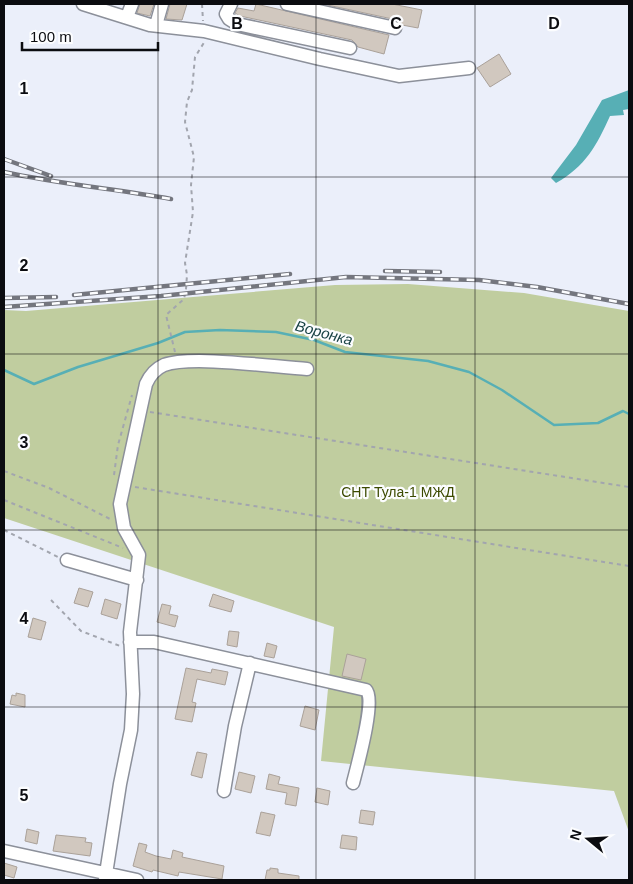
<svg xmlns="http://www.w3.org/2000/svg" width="633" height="884" font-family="Arial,sans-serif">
<rect width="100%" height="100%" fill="#ebeffa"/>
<!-- green -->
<path fill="#c0cd9f" d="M 408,284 L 524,293 L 629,311 L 629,832 L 614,791 L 321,761 L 334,627 L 4,518 L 4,310 L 26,311 L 335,285 Z"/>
<!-- water -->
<path fill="#57afb5" d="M 629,90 L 629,109 L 623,110 L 624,115 L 610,116 C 597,145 585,167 556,183 L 551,178 L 576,145 L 602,100 Z"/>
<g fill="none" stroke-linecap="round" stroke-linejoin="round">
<!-- stream -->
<path stroke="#57afb5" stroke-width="2.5" d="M 4,370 L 34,384 L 78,367 L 158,343 L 185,332 L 220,330 L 276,332 L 314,340 L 345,352 L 428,361 L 469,372 L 502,390 L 554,425 L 598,423 L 623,411 L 629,414"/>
</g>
<!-- building -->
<path fill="#d1c8bf" stroke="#aaa199" d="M 140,4 L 154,4 L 150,16 L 137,13 Z
M 170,4 L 187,4 L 182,20 L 166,19 Z
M 256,4 L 389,35 L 384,54 L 358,47 L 352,40 L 240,16 L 235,13 L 238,8 L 254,11 Z
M 323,4 L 392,4 L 422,10 L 418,28 L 402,25 L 397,20 Z
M 499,54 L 511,74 L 490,87 L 477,68 Z
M 79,588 L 93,592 L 88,607 L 74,603 Z
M 213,594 L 234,601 L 231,612 L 209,606 Z
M 105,599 L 121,604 L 117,619 L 101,614 Z
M 162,604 L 171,606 L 169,614 L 178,616 L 175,627 L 157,622 Z
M 33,618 L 46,622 L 41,640 L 28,637 Z
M 229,631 L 239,632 L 237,647 L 227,645 Z
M 267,643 L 277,646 L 274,658 L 264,656 Z
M 347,654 L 366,659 L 361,680 L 342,676 Z
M 186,668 L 211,673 L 212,669 L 228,672 L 225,685 L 197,679 L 192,702 L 196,703 L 192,722 L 175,719 Z
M 16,693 L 25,695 L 25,707 L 10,704 L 12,695 L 16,696 Z
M 305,706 L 319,710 L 315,730 L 300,726 Z
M 197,752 L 207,754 L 202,778 L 191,775 Z
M 239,772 L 255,776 L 251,793 L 235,789 Z
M 269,774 L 280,777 L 278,784 L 299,788 L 296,806 L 285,804 L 287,793 L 266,789 Z
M 317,788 L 330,791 L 328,805 L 315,802 Z
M 361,810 L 375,812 L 373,825 L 359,823 Z
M 261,812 L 275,815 L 270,836 L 256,833 Z
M 27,829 L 39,832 L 37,844 L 25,841 Z
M 56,835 L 86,838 L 85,842 L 92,843 L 90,856 L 53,851 Z
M 342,835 L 357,837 L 356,850 L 340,848 Z
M 139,843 L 147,845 L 145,852 L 156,856 L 171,859 L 173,850 L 183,853 L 182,857 L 224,866 L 222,879 L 179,872 L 178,876 L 153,870 L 152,872 L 133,866 Z
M 4,863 L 17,867 L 14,878 L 4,875 Z
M 270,868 L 278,869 L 278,873 L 299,876 L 299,880 L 265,880 L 267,870 L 270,870 Z"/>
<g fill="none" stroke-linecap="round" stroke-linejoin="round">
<!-- minor casing -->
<g stroke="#8c909a" stroke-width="15">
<path id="minor" d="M 83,4 L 150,25 L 204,31 L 320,59 L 399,76 L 469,68
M 231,4 L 226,14 L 229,19 L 237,24 L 350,48
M 287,4 L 395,28
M 127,17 L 132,4
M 156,25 L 162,4
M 67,560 L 137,580
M 130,642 L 154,642 L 366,690 C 376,699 357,767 353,783
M 224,791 L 235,726 L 250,663
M 4,851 L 137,880
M 105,880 L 120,784 L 131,730 L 133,694 L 130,632 L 139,555 L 124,528 L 120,504 L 146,384 C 150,375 155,369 164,365 C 192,355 274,367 307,369"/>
</g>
<!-- path -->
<path stroke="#a2a5ae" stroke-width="2" stroke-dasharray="4 4" stroke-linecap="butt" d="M 202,4 L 203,21
M 175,352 L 166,315 L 184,299 L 186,289 L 187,275 L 185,263 L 193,212 L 191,185 L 194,157 L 185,122 L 187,102 L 192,90 L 195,57 L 205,41
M 150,412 L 629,487
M 4,471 L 49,488 L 112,520
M 114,475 L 118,445 L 132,395
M 135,487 L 629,566
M 4,500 L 123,548
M 4,530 L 58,557
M 51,600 L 81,631 L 120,646"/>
<!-- minor -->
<use href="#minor" stroke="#fff" stroke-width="12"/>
<!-- rail casing -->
<g stroke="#74767e" stroke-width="4.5">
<path id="rail" d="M 4,159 L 51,176
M 4,172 C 59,184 115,189 171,199
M 385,271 L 440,272
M 74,295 L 290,274
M 4,298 L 56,297
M 4,307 L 161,296 L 346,277 L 479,280 L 537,287 L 629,304"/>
</g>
<!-- rail -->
<use href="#rail" stroke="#fcfdff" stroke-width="2.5" stroke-dasharray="8" stroke-linecap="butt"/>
</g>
<!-- grid -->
<path fill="none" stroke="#0b0c10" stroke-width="1" stroke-opacity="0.55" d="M 158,4 L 158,880M 316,4 L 316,880M 475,4 L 475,880M 4,177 L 629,177M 4,354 L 629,354M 4,530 L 629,530M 4,707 L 629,707"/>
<g text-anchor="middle" stroke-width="4.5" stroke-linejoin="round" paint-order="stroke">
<!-- park labels -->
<g font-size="14" fill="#3c4a00" stroke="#fcfdff">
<text x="398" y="497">СНТ Тула-1 МЖД</text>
</g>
<!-- water labels -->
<g font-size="15" font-style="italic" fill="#194245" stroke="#fcfdff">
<text transform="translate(324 333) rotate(15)" y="5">Воронка</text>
</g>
</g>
<g font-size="16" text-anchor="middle" font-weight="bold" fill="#0b0c10" stroke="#fcfdff" stroke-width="4.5" stroke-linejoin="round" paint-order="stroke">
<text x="237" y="29">B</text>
<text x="396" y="29">C</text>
<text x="554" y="29">D</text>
<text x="24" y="94">1</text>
<text x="24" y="271">2</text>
<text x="24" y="448">3</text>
<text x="24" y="624">4</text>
<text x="24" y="801">5</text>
</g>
<!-- border -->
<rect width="633" height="884" fill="none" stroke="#0b0c10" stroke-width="10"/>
<!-- north arrow -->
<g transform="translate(588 839) rotate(288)" stroke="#fcfdff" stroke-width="4" paint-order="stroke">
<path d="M0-4L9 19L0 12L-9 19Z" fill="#0b0c10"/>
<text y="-8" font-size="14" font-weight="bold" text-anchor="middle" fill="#0b0c10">N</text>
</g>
<!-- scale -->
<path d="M22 42v8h136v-8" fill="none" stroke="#0b0c10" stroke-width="2.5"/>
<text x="30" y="42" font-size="15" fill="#0b0c10" stroke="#fcfdff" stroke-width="4" paint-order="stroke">100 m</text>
</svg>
